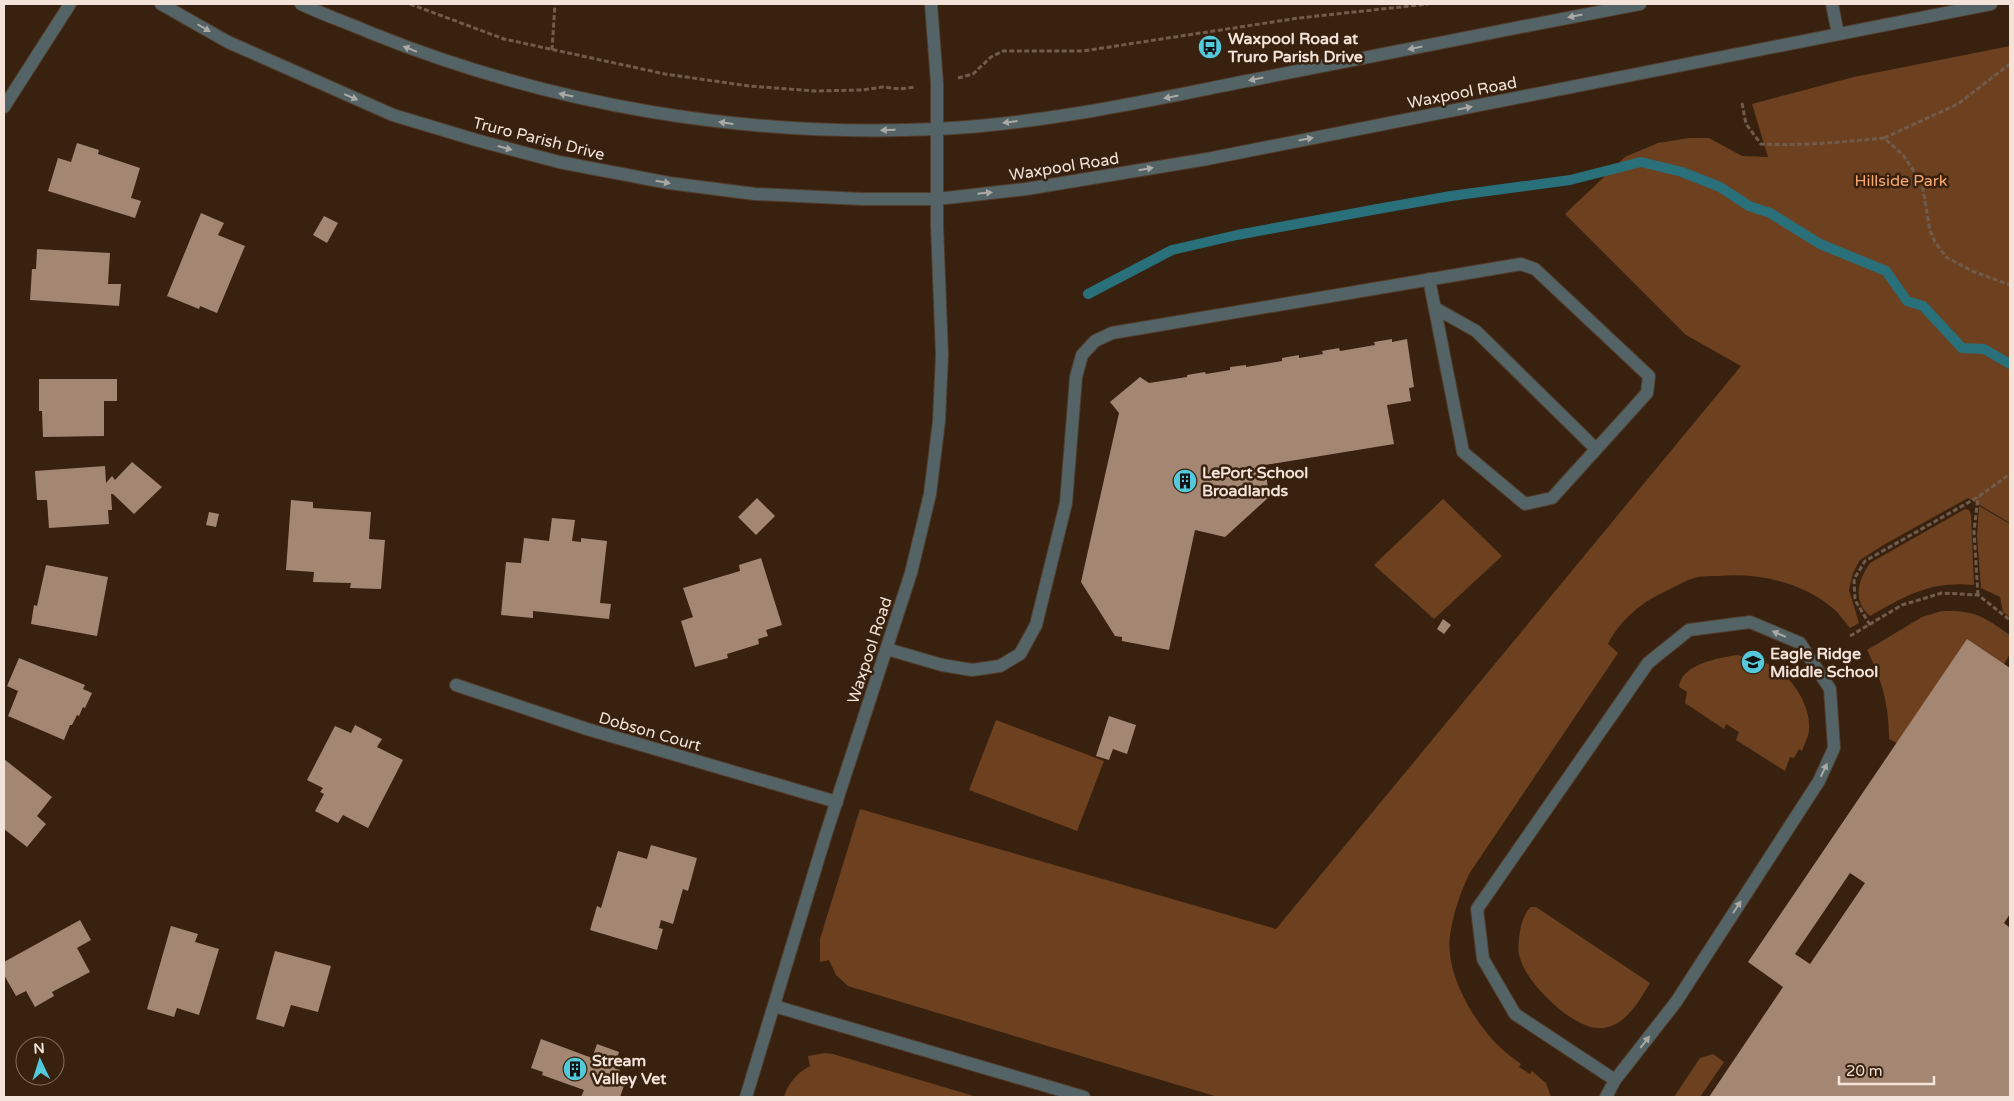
<svg xmlns="http://www.w3.org/2000/svg" width="2014" height="1101" font-family="'Varela Round',sans-serif">
<rect width="100%" height="100%" fill="#38210f"/>
<!-- green -->
<path fill="#6d411f" d="M 2010,46 L 2010,523 L 1968,498 L 1885,544 L 1860,560 L 1853,573 L 1849,590 L 1859,623 L 1850,628 C 1845,622 1840,615 1835,610 C 1804,582 1757,572 1717,576 C 1709,576 1701,576 1694,578 C 1684,581 1675,587 1666,591 C 1642,602 1620,620 1608,644 L 1618,653 L 1469,874 C 1460,894 1453,914 1450,936 C 1445,974 1475,1025 1503,1050 C 1508,1055 1515,1059 1521,1064 L 1519,1067 L 1530,1074 L 1532,1071 L 1546,1083 L 1551,1097 L 1218,1097 L 848,986 L 836,975 L 829,960 L 820,962 L 820,939 L 860,809 L 1276,929 L 1741,366 L 1686,335 L 1565,214 L 1625,157 L 1658,143 L 1689,138 L 1709,138 L 1742,156 L 1768,157 L 1752,104 L 1854,77 Z
M 1443,499 L 1502,556 L 1434,619 L 1374,565 Z
M 1979,506 L 2010,524 L 2010,617 L 2003,612 L 2000,597 L 1981,588 L 1977,536 Z
M 1965,509 L 1969,510 L 1971,515 L 1974,585 C 1931,581 1907,595 1870,616 C 1852,601 1858,580 1870,563 Z
M 1942,611 C 1976,610 1984,617 2010,635 L 2010,654 L 2004,664 L 1897,743 L 1889,739 C 1889,704 1882,681 1867,650 L 1922,617 Z
M 1737,655 C 1748,658 1760,659 1770,665 C 1791,675 1811,705 1809,729 C 1809,736 1804,744 1802,751 L 1799,749 L 1794,758 L 1790,757 L 1785,771 L 1736,740 L 1739,732 L 1726,724 L 1724,729 L 1685,703 L 1687,692 L 1679,687 C 1681,664 1719,658 1737,655 Z
M 996,720 L 1104,761 L 1077,831 L 969,790 Z
M 1531,907 L 1536,907 L 1650,983 C 1639,1001 1627,1024 1604,1028 C 1576,1033 1526,983 1520,958 C 1517,949 1519,940 1520,931 C 1522,922 1524,913 1531,907 Z
M 825,1053 L 833,1054 L 977,1097 L 784,1097 C 788,1083 797,1073 810,1066 L 808,1056 Z
M 1713,1054 L 1724,1062 L 1700,1097 L 1674,1097 L 1700,1058 Z"/>
<g fill="none" stroke-linecap="round" stroke-linejoin="round">
<!-- stream -->
<path stroke="#29707b" stroke-width="10" d="M 1088,294 L 1172,250 L 1237,235 L 1372,210 L 1451,196 L 1570,180 L 1641,162 L 1682,172 L 1720,187 L 1749,206 L 1770,213 L 1820,244 L 1886,271 L 1907,301 L 1923,306 L 1962,348 L 1984,349 L 2010,364"/>
</g>
<!-- building -->
<path fill="#a48773" fill-rule="evenodd" d="M 77,143 L 99,150 L 98,154 L 140,168 L 131,198 L 141,201 L 135,218 L 48,191 L 58,158 L 71,162 Z
M 201,213 L 224,223 L 218,235 L 245,246 L 217,313 L 200,306 L 199,309 L 167,296 Z
M 324,216 L 338,223 L 327,243 L 313,235 Z
M 37,249 L 110,253 L 108,284 L 121,284 L 119,306 L 30,300 L 32,269 L 36,269 Z
M 1392,339 L 1392,342 L 1407,339 L 1414,387 L 1409,388 L 1411,401 L 1387,405 L 1394,444 L 1265,465 L 1269,497 L 1225,537 L 1195,530 L 1169,650 L 1122,641 L 1122,637 L 1115,636 L 1081,582 L 1119,413 L 1110,402 L 1140,377 L 1149,383 L 1187,377 L 1187,375 L 1205,372 L 1206,374 L 1230,370 L 1230,367 L 1246,365 L 1246,367 L 1282,361 L 1282,358 L 1299,355 L 1299,358 L 1323,354 L 1322,351 L 1339,348 L 1340,351 L 1375,345 L 1374,342 Z
M 39,379 L 117,379 L 117,401 L 104,401 L 104,436 L 43,437 L 42,411 L 39,411 Z
M 132,462 L 162,487 L 134,514 L 113,494 L 111,494 L 112,510 L 108,510 L 109,524 L 49,528 L 47,500 L 37,500 L 35,471 L 105,466 L 106,483 L 112,476 L 115,480 Z
M 757,498 L 775,516 L 756,535 L 738,517 Z
M 291,500 L 313,502 L 313,508 L 371,512 L 369,539 L 385,540 L 381,589 L 350,588 L 351,583 L 313,582 L 314,572 L 286,570 Z
M 209,512 L 219,514 L 216,527 L 206,525 Z
M 552,518 L 575,520 L 572,541 L 581,542 L 581,538 L 607,541 L 600,603 L 611,604 L 609,619 L 533,611 L 533,618 L 501,615 L 506,562 L 521,563 L 524,538 L 549,541 Z
M 761,558 L 782,625 L 766,630 L 768,636 L 758,639 L 759,644 L 727,654 L 728,658 L 695,667 L 681,621 L 693,617 L 683,588 L 740,571 L 739,565 Z
M 46,565 L 108,577 L 97,636 L 31,624 L 34,605 L 37,606 Z
M 1443,619 L 1451,625 L 1444,634 L 1437,629 Z
M 1967,639 L 2010,668 L 2010,914 L 2004,923 L 2010,928 L 2010,1097 L 1709,1097 L 1783,987 L 1748,962 ZM 1850,873 L 1865,883 L 1810,964 L 1795,954 Z
M 19,658 L 85,685 L 83,689 L 92,693 L 85,708 L 83,707 L 79,716 L 77,715 L 72,725 L 70,725 L 64,740 L 8,716 L 18,691 L 7,686 Z
M 1109,716 L 1136,725 L 1127,754 L 1113,749 L 1109,760 L 1096,756 Z
M 355,725 L 382,739 L 377,747 L 403,760 L 368,828 L 343,815 L 338,823 L 315,811 L 324,794 L 320,792 L 323,788 L 307,780 L 335,726 L 351,733 Z
M 4,759 L 52,797 L 37,816 L 46,824 L 27,847 L 4,829 Z
M 651,845 L 697,858 L 688,891 L 683,889 L 673,924 L 661,920 L 659,928 L 663,929 L 657,950 L 590,930 L 597,906 L 601,908 L 618,851 L 647,859 Z
M 80,920 L 91,940 L 77,948 L 90,972 L 52,992 L 54,996 L 35,1007 L 26,991 L 16,996 L 4,975 L 4,962 Z
M 171,926 L 198,934 L 195,942 L 219,949 L 199,1015 L 177,1008 L 174,1017 L 147,1009 Z
M 275,951 L 331,966 L 318,1012 L 291,1005 L 284,1027 L 256,1019 Z
M 541,1039 L 592,1058 L 597,1044 L 619,1052 L 614,1068 L 620,1070 L 619,1074 L 627,1077 L 620,1097 L 581,1097 L 584,1090 L 542,1075 L 543,1072 L 531,1068 Z"/>
<g fill="none" stroke-linecap="round" stroke-linejoin="round">
<!-- service casing -->
<g stroke="#523c2b" stroke-width="14">
<path id="service" d="M 931,4 L 937,83 L 937,129
M 1832,4 L 1838,34
M 1435,308 L 1476,331 L 1596,449
M 887,649 L 942,665 L 972,670 L 1000,666 L 1020,654 L 1036,625 L 1066,503 L 1076,377 L 1082,355 L 1095,341 L 1112,333 L 1521,264 L 1535,269 L 1649,376 L 1647,393 L 1552,498 L 1525,504 L 1463,452 L 1429,279
M 1606,1097 L 1615,1080 L 1676,1002 L 1819,781 L 1834,748 L 1830,689 L 1800,643 L 1750,622 L 1689,630 L 1648,663 L 1477,909 L 1483,959 L 1515,1014 L 1615,1080"/>
</g>
<!-- minor casing -->
<g stroke="#523c2b" stroke-width="14">
<path id="minor" d="M 4,107 L 70,4
M 456,685 L 587,729 L 837,802
M 774,1006 L 1084,1097"/>
</g>
<!-- tertiary casing -->
<g stroke="#523c2b" stroke-width="14">
<path id="tertiary" d="M 161,4 L 228,42 L 393,115 L 476,140 L 559,162 L 669,183 L 755,194 L 862,199 L 937,199 L 1026,189 L 1207,159 L 1991,4
M 301,4 C 324,15 348,23 371,33 C 550,105 743,138 936,129 C 1046,124 1154,99 1262,78 C 1387,53 1514,28 1640,4
M 746,1097 L 825,837 L 911,573 L 930,494 L 939,421 L 942,355 L 937,226 L 937,129"/>
</g>
<!-- path -->
<path stroke="#715c4c" stroke-width="3" stroke-dasharray="5 2.5" stroke-linecap="butt" d="M 410,4 L 504,39 L 665,74 L 749,86 L 815,91 L 862,90 L 883,87 L 900,89 L 915,87
M 552,50 L 555,4
M 958,78 L 973,74 L 991,57 L 1003,51 L 1083,51 L 1299,18 L 1428,4
M 1742,103 L 1746,124 L 1761,144 C 1802,146 1843,142 1884,138 L 1903,155 L 1922,183 L 1930,231 L 1935,242 L 1946,257 L 1972,271 L 2010,285
M 1884,138 L 1958,104 L 2010,64
M 1978,595 L 1974,531 L 1978,497
M 1870,625 L 1855,600 L 1854,579 L 1865,561 L 1978,497 L 2010,474
M 1850,636 L 1902,605 L 1942,593 L 1978,595 L 2010,620"/>
<!-- service -->
<use href="#service" stroke="#536366" stroke-width="12"/>
<!-- minor -->
<use href="#minor" stroke="#536366" stroke-width="12"/>
<!-- tertiary -->
<use href="#tertiary" stroke="#536366" stroke-width="12"/>
</g>
<!-- one-way arrows -->
<defs><path id="oneway-solid" d="M-6-.8H1V-3.2L6.5 0L1 3.2V.8H-6Z" transform="scale(1.25)"/></defs>
<g fill="#aba9a5">
<use href="#oneway-solid" transform="translate(1575 16) rotate(169)"/>
<use href="#oneway-solid" transform="translate(204 28) rotate(30)"/>
<use href="#oneway-solid" transform="translate(1415 48) rotate(169)"/>
<use href="#oneway-solid" transform="translate(410 49) rotate(-158)"/>
<use href="#oneway-solid" transform="translate(1256 79) rotate(168)"/>
<use href="#oneway-solid" transform="translate(566 95) rotate(-168)"/>
<use href="#oneway-solid" transform="translate(351 97) rotate(23)"/>
<use href="#oneway-solid" transform="translate(1171 97) rotate(169)"/>
<use href="#oneway-solid" transform="translate(1465 108) rotate(-11)"/>
<use href="#oneway-solid" transform="translate(1010 122) rotate(173)"/>
<use href="#oneway-solid" transform="translate(726 123) rotate(-172)"/>
<use href="#oneway-solid" transform="translate(888 130) rotate(179)"/>
<use href="#oneway-solid" transform="translate(1306 139) rotate(-11)"/>
<use href="#oneway-solid" transform="translate(505 148) rotate(15)"/>
<use href="#oneway-solid" transform="translate(1146 169) rotate(-10)"/>
<use href="#oneway-solid" transform="translate(663 182) rotate(10)"/>
<use href="#oneway-solid" transform="translate(985 193) rotate(-6)"/>
<use href="#oneway-solid" transform="translate(1779 634) rotate(-157)"/>
<use href="#oneway-solid" transform="translate(1824 770) rotate(-65)"/>
<use href="#oneway-solid" transform="translate(1737 907) rotate(-57)"/>
<use href="#oneway-solid" transform="translate(1645 1042) rotate(-52)"/>
</g>
<!-- icons -->
<defs>
<g id="bus-disc" transform="scale(1.25)"><circle r="9.5" fill="#53cadc" stroke="#38210f"/><path d="M-5-6H5V4H4V6H2V4H-2V6H-4V4H-5ZM-3.5-4V0h7V-4ZM-3.5 1.2v1.5H-2V1.2ZM2 1.2v1.5H3.5V1.2Z" fill="#111"/></g>
<g id="building-disc" transform="scale(1.25)"><circle r="9.5" fill="#53cadc" stroke="#38210f"/><path d="M-4-6H4V6H1V3H-1V6H-4ZM-2.5-4.3h1.7v1.8h-1.7ZM.8-4.3h1.7v1.8H.8ZM-2.5-1h1.7V.8h-1.7ZM.8-1h1.7V.8H.8Z" fill="#111"/></g>
<g id="school-disc" transform="scale(1.25)"><circle r="9.5" fill="#53cadc" stroke="#38210f"/><path d="M0-5L7-2L0 1L-7-2ZM-4 1L0 2.5L4 1V4Q0 6-4 4Z" fill="#111"/></g>
</defs>
<g fill-rule="evenodd">
<use href="#bus-disc" x="1210" y="47"/>
<use href="#building-disc" x="1185" y="481"/>
<use href="#school-disc" x="1753" y="662"/>
<use href="#building-disc" x="575" y="1069"/>
</g>
<g text-anchor="middle" stroke-width="5" stroke-linejoin="round" paint-order="stroke">
<!-- poi labels -->
<g font-size="16" font-weight="bold" fill="#f3e3d8" stroke="#38210f" text-anchor="start">
<text x="1228" y="44">Waxpool Road at<tspan x="1228" dy="18">Truro Parish Drive</tspan></text>
<text x="1202" y="478">LePort School<tspan x="1202" dy="18">Broadlands</tspan></text>
<text x="1770" y="659">Eagle Ridge<tspan x="1770" dy="18">Middle School</tspan></text>
<text x="592" y="1066">Stream<tspan x="592" dy="18">Valley Vet</tspan></text>
</g>
<!-- street labels -->
<g font-size="16" fill="#f3e3d8" stroke="#38210f">
<text transform="translate(1462 92) rotate(-11)" y="6">Waxpool Road</text>
<text transform="translate(539 138) rotate(14)" y="6">Truro Parish Drive</text>
<text transform="translate(1064 166) rotate(-9)" y="6">Waxpool Road</text>
<text transform="translate(869 650) rotate(-72)" y="6">Waxpool Road</text>
<text transform="translate(650 731) rotate(16)" y="6">Dobson Court</text>
</g>
<!-- park labels -->
<g font-size="16" fill="#faaa71" stroke="#38210f">
<text x="1901" y="186">Hillside Park</text>
</g>
</g>
<!-- border -->
<rect width="2014" height="1101" fill="none" stroke="#f3e3d8" stroke-width="10"/>
<!-- north arrow -->
<g transform="translate(40 1061) rotate(356)"><circle r="24" fill="#38210f" stroke="#836f5f"/>
<path d="M0-4L9 19L0 12L-9 19Z" fill="#53cadc"/>
<text y="-8" font-size="14" font-weight="bold" text-anchor="middle" fill="#f3e3d8">N</text>
</g>
<!-- scale -->
<path d="M1839 1076v8h95v-8" fill="none" stroke="#f3e3d8" stroke-width="2.5"/>
<text x="1846" y="1076" font-size="15" fill="#f3e3d8" stroke="#38210f" stroke-width="4" paint-order="stroke">20 m</text>
</svg>
